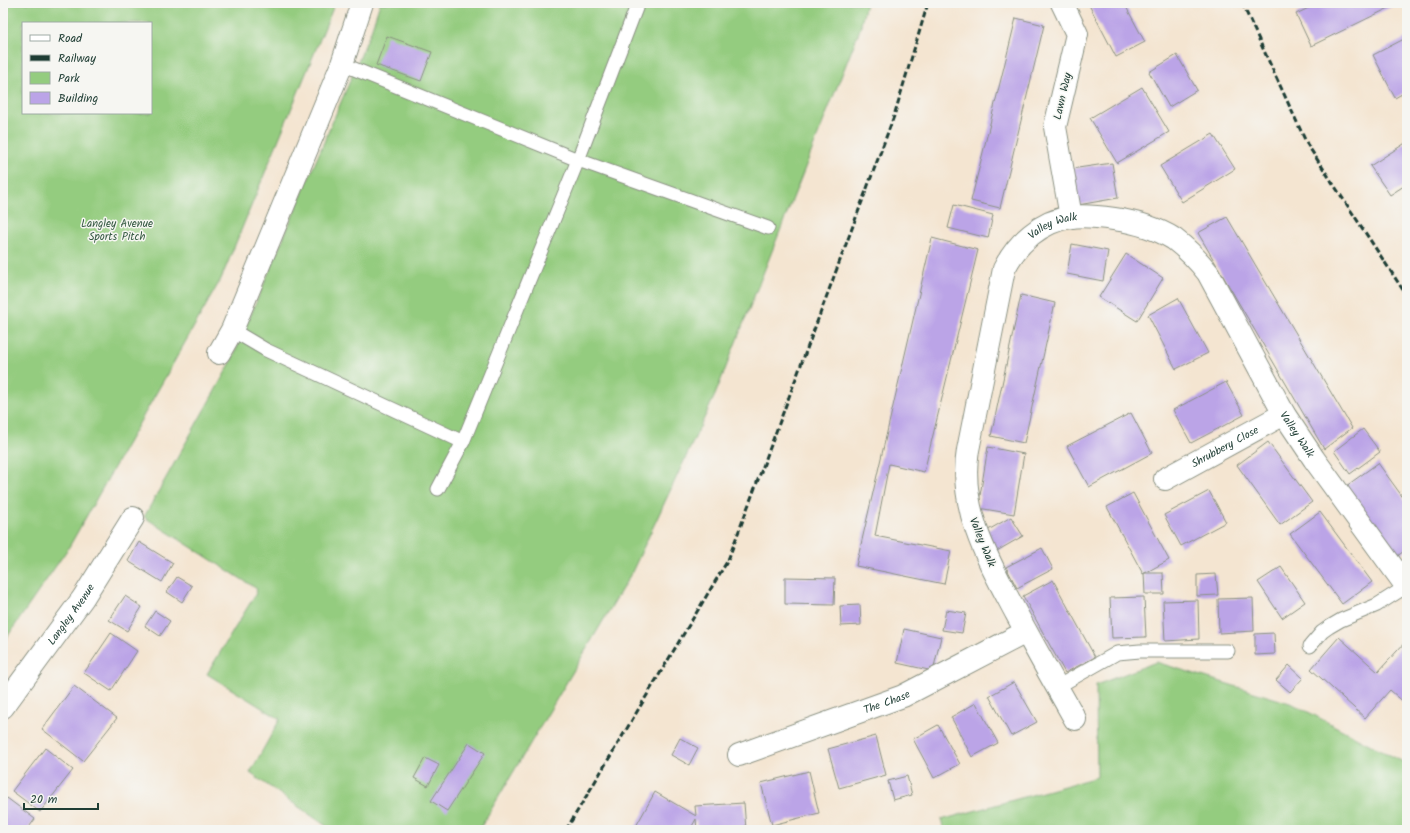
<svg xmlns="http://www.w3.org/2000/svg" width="1410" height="833" font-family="Kalam,sans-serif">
<rect width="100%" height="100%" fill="#f6f6f2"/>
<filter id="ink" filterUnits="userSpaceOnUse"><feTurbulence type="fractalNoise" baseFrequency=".025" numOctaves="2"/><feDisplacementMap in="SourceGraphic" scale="8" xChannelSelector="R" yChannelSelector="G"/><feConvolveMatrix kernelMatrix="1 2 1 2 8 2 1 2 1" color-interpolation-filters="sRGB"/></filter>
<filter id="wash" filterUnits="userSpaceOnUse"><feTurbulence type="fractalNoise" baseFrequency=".012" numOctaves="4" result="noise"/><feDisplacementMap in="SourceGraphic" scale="16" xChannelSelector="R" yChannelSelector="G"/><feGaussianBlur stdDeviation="0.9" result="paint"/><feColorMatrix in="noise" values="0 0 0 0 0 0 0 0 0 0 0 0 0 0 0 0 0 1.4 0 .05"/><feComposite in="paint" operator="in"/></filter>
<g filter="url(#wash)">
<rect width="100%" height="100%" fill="#f4e5d1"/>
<!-- green -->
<path fill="#94cc7f" stroke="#5a845a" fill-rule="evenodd" d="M 3,3 L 335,3 L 221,279 L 69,547 L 3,643 ZM 23,23 L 151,23 L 151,113 L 23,113 Z
M 380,3 L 866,3 L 860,29 L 715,395 L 632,572 L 479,830 L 332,830 L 250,773 L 280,719 L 207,674 L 255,595 L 257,589 L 144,517 L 230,364 L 371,31 Z
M 1156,662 L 1293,704 L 1407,764 L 1407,830 L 944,830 L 941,820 L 1097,777 L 1096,685 Z"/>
<g id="blocks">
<!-- building -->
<path fill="#bba4e7" d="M 1088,3 L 1124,3 L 1145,42 L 1116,57 Z
M 1319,3 L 1394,3 L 1395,5 L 1311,46 L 1296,14 Z
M 1016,18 L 1044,25 L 1000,208 L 971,201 Z
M 387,36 L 432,52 L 421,81 L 376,65 Z
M 1406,38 L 1407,40 L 1407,91 L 1395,98 L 1373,55 Z
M 1177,55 L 1197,90 L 1169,107 L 1149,72 Z
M 1142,87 L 1169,132 L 1117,163 L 1090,118 Z
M 1213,134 L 1235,169 L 1182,202 L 1160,166 Z
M 1407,142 L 1407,184 L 1390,195 L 1370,166 Z
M 1112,163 L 1118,198 L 1078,205 L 1071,169 Z
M 954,205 L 993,215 L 988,238 L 948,228 Z
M 1227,217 L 1352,428 L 1324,449 L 1198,233 Z
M 932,238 L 978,250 L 924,472 L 889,464 L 875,536 L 951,551 L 944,584 L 856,566 Z
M 1072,244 L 1108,251 L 1103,281 L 1067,274 Z
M 1126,254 L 1163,278 L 1137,321 L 1099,297 Z
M 1021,295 L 1055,303 L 1024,443 L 991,436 Z
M 1178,298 L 1208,353 L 1176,369 L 1148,315 Z
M 1226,382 L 1244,415 L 1191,443 L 1173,410 Z
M 1131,413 L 1152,453 L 1089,487 L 1067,446 Z
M 1363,429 L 1380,452 L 1350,474 L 1334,451 Z
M 1268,442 L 1312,502 L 1280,525 L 1237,465 Z
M 988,447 L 1024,454 L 1014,514 L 978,508 Z
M 1378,463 L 1407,503 L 1407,549 L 1393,559 L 1342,489 Z
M 1209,491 L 1226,522 L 1181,546 L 1164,515 Z
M 1133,493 L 1169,560 L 1143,574 L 1107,507 Z
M 1320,512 L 1372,582 L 1342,604 L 1290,534 Z
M 1011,517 L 1023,536 L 995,552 L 983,533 Z
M 139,542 L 173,563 L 162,582 L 128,561 Z
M 1042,548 L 1053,569 L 1017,588 L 1006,567 Z
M 1281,567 L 1305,602 L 1282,618 L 1258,582 Z
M 1144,573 L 1163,573 L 1164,594 L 1145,594 Z
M 1216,574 L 1218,595 L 1197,596 L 1197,575 Z
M 177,577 L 192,586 L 182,602 L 167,592 Z
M 785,577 L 835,578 L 834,605 L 785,604 Z
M 1053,580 L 1095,657 L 1065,673 L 1023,596 Z
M 125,596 L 142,607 L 127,631 L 109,620 Z
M 1144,597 L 1146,637 L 1112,638 L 1110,598 Z
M 1253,598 L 1254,631 L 1219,633 L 1218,599 Z
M 1198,600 L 1199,639 L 1165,641 L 1163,601 Z
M 860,605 L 861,625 L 841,626 L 840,606 Z
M 946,610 L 966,613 L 962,633 L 942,630 Z
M 155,611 L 170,621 L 160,636 L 145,626 Z
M 904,629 L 941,637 L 933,671 L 897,663 Z
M 111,633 L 137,651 L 111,691 L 84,673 Z
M 1274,633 L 1275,654 L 1255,655 L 1255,634 Z
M 1339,637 L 1378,672 L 1407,640 L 1407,705 L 1390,690 L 1365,718 L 1311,669 Z
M 1289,665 L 1303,678 L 1290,692 L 1276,680 Z
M 1014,682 L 1037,722 L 1011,736 L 989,696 Z
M 74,686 L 117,718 L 83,761 L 42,729 Z
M 976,703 L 998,743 L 972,757 L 951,717 Z
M 938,725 L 960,764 L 934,778 L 913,739 Z
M 876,736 L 886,775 L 839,788 L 828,749 Z
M 680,738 L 698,748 L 689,765 L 671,755 Z
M 469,743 L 485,753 L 447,811 L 431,801 Z
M 45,748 L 73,770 L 40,812 L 12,791 Z
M 425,758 L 439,765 L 428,786 L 414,778 Z
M 809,771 L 819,813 L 772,825 L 761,783 Z
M 907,776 L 912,795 L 893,800 L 888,781 Z
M 655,792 L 696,816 L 695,806 L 744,803 L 746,830 L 697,830 L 696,819 L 690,830 L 639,830 L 635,828 Z
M 7,798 L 35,819 L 27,830 L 3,830 L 3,803 Z"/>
</g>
</g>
<g filter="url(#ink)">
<use href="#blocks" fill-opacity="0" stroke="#8a9182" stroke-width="1"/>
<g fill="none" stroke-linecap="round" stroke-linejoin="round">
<!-- lane casing -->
<g stroke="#8a9182" stroke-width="15">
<path id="lane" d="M 638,3 L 578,160 L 768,228
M 232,330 L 266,350 L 463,442 L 578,160 L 342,64
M 438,489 L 463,442
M 1310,646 L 1322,632 L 1329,627 L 1341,620 L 1377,605 L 1407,586
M 1057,687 L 1117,653 L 1140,651 L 1228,651"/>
</g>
<!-- street casing -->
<g stroke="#8a9182" stroke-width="24">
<g id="street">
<path d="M 1062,3 L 1077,34 L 1055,127 L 1071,217"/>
<path d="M 219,353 L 232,330 L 342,64 L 362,3"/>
<path id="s1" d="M 1165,479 L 1284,414"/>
<path id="s2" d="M 3,707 L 83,598 L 133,518"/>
<path id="s3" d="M 1075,719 C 1055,684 1035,648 1016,613 C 989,562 958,509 968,450 L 1004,269 C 1017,243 1041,221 1071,217 C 1085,215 1100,217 1114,219 C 1135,222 1155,227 1174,239 C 1187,249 1198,260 1208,273 L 1284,414 L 1314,459 L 1407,587"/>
<path id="s4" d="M 739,755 L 903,696 L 1026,632"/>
</g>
</g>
<!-- lane -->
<use href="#lane" stroke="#fff" stroke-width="13"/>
<!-- street -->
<use href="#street" stroke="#fff" stroke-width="22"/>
<!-- rail -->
<path stroke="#1f3d34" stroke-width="3" stroke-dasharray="6 3" stroke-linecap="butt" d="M 1242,3 L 1307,144 L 1407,296
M 566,830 L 728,560 L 894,116 L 928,3"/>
</g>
</g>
<g text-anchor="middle" stroke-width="3" stroke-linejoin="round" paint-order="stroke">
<!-- street labels -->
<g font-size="11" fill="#1f3d34" stroke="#f6f6f2">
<text transform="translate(1062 96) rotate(-77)" y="4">Lawn Way</text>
<text dy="4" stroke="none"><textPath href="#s3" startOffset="547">Valley Walk</textPath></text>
<text dy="4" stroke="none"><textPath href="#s3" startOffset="907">Valley Walk</textPath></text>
<text dy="4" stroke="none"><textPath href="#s1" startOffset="68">Shrubbery Close</textPath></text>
<text transform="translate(983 542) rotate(68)" y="4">Valley Walk</text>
<text dy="4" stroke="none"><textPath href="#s2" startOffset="115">Langley Avenue</textPath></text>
<text dy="4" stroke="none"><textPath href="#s4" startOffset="157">The Chase</textPath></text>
</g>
<!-- park labels -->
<g font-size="11" fill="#365a43" stroke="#f6f6f2">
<text x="117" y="227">Langley Avenue<tspan x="117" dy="13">Sports Pitch</tspan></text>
</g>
</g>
<!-- margin -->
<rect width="1410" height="833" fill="none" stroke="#f6f6f2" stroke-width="16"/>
<!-- legend -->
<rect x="22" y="22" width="130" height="92" fill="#f6f6f2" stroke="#a0aca6"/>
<rect x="30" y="35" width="20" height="6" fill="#ffffff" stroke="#a0aca6"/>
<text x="58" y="42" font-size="12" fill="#1f3d34">Road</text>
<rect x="30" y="55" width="20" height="6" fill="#1f3d34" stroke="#a0aca6"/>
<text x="58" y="62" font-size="12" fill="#1f3d34">Railway</text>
<rect x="30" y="72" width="20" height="12" fill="#94cc7f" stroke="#a0aca6"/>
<text x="58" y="82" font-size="12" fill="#1f3d34">Park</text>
<rect x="30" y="92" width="20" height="12" fill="#bba4e7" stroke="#a0aca6"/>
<text x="58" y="102" font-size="12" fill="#1f3d34">Building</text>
<!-- scale -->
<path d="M24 803v6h74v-6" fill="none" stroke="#1f3d34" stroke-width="2"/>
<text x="30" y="803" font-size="12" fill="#1f3d34" stroke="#f6f6f2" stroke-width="3" paint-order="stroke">20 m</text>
</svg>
